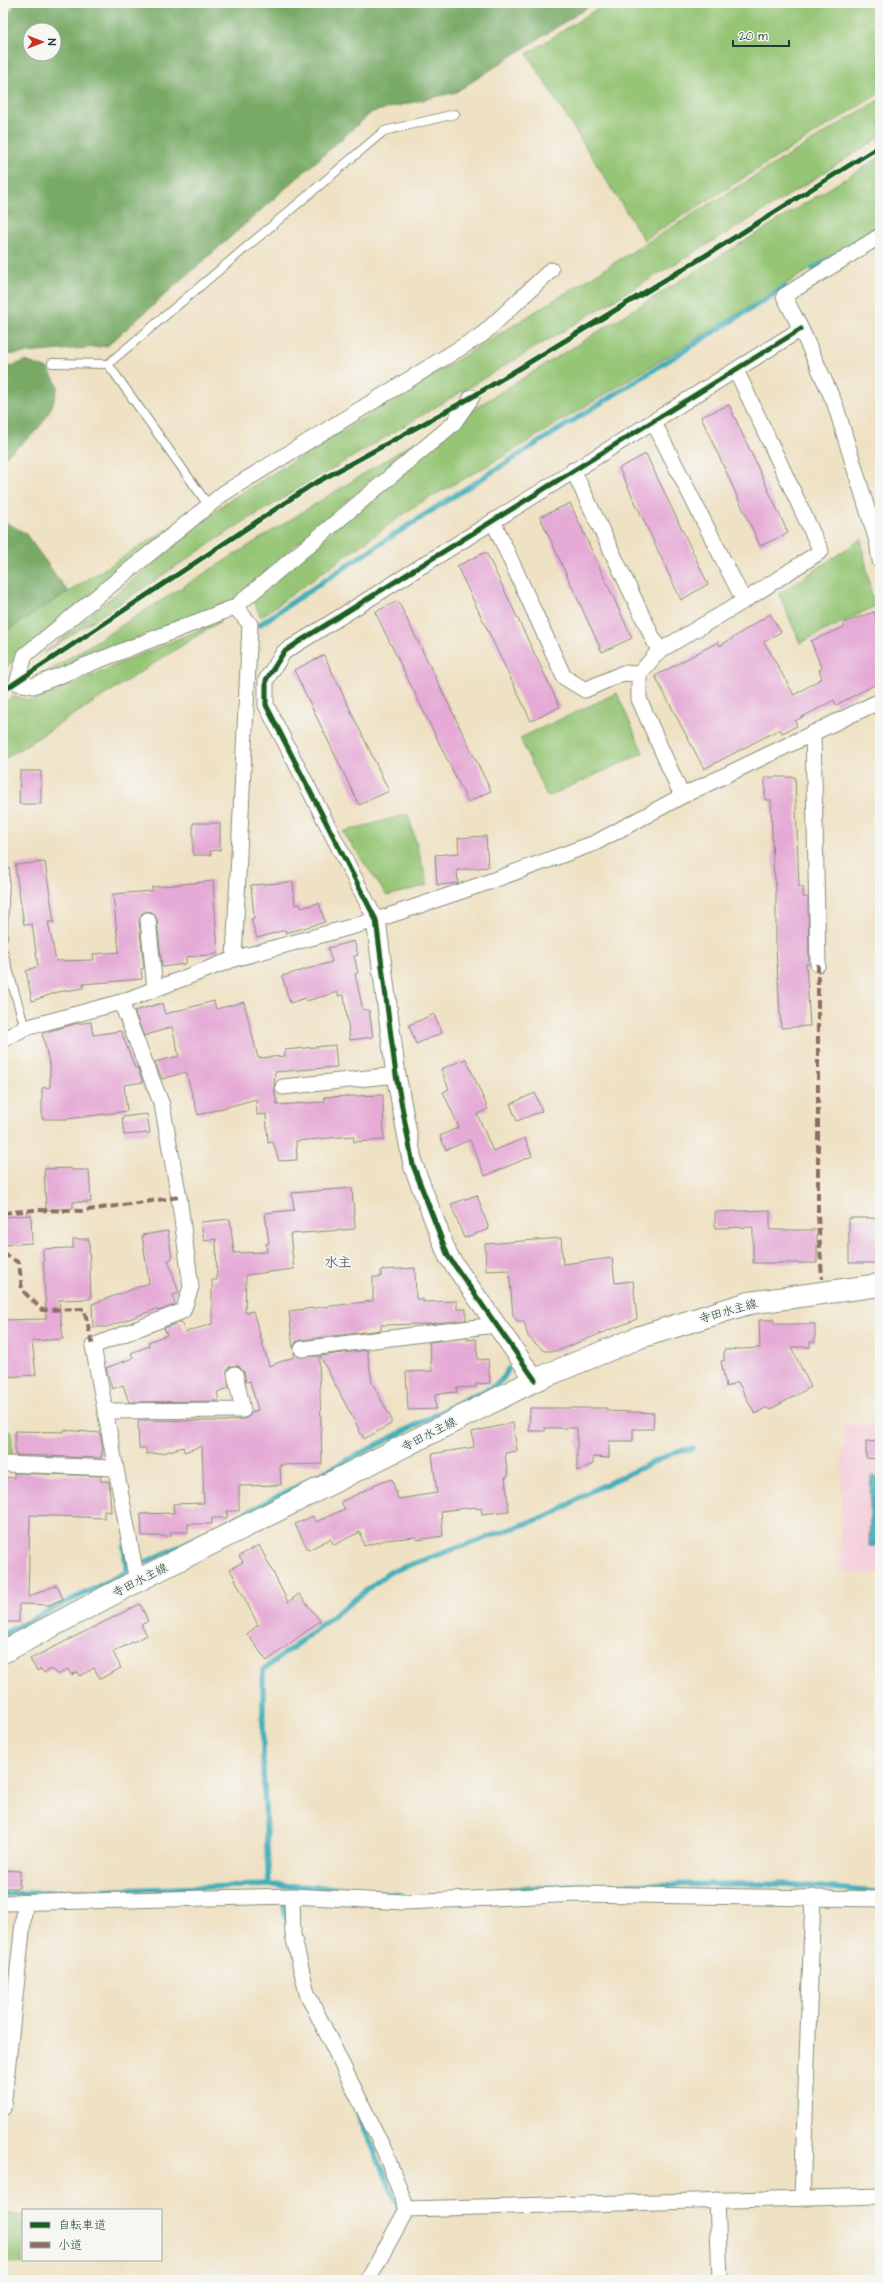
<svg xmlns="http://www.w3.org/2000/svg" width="883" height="2283" font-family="'Architects Daughter','Klee One',sans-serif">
<rect width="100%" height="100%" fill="#f6f6f2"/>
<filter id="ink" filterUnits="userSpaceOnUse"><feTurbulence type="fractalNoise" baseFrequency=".025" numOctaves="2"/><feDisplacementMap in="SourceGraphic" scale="8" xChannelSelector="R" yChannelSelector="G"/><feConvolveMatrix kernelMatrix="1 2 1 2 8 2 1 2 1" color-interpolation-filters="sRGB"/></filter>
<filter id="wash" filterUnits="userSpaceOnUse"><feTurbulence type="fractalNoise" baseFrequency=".012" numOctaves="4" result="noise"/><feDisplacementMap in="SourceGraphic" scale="16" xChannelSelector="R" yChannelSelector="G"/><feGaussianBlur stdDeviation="0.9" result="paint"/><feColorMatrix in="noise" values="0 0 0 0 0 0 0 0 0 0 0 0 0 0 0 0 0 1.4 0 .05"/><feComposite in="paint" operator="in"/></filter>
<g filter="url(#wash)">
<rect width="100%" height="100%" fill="#efe1c3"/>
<!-- built -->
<path fill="#f5cfda" d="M 843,1424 L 880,1426 L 880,1574 L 840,1571 Z"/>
<!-- green -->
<path fill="#95c575" stroke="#5a8154" d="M 606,3 L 880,3 L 880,93 L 644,240 L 527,54 Z
M 880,99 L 880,137 L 770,207 L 242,523 L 44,653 L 225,503 Z
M 880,157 L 880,227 L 499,459 L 415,506 L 261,617 L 252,599 L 475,408 Z
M 416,441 L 230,602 L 42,675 Z
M 204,506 L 21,654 L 3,670 L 3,633 Z
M 861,539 L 874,607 L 800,643 L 779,594 Z
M 222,620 L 3,760 L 3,703 L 14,696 L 32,701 Z
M 617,693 L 643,753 L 547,797 L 520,738 Z
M 408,814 L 428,885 L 387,896 L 343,832 Z
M 3,1431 L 12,1431 L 12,1457 L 3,1457 Z
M 3,2213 L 23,2216 L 22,2264 L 3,2261 Z"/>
<!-- forest -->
<path fill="#78aa66" stroke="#4c744d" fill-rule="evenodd" d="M 16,3 L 594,3 L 456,92 L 372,112 L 107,346 L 3,355 L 3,23 ZM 30,30 L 54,30 L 54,54 L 30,54 Z
M 25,361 L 48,369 L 58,386 C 48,426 34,434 3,458 L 3,369 Z
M 3,521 L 25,533 L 68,592 L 3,633 Z"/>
<!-- sand -->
<path fill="#eeda9e" stroke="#868c69" d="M 3,3 L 16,3 L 3,23 Z"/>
<!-- water -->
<path fill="#3faebb" stroke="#2f7678" d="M 871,1476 L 880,1476 L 880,1546 L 869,1546 Z"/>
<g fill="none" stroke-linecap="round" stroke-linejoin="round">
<!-- stream -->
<path stroke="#3faebb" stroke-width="5.5" d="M 813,269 L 880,228
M 259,625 C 431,507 609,399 785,287
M 146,1562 L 199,1537 L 472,1396 C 488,1389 502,1386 508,1369
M 3,1634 L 127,1572 L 124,1547
M 269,1885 L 263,1768 L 263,1670 L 390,1572 L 556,1513 L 587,1493 L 673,1453 L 693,1448
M 486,1891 L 580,1885 L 784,1884 L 877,1892
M 3,1894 L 269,1885 L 324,1887 L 402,1895
M 283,1902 L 286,1919
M 358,2114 L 398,2205"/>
</g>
<g id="blocks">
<!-- building -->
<path fill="#e5aad6" d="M 729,405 L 788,533 L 760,546 L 701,417 Z
M 646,454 L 708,584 L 681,600 L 619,468 Z
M 570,503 L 632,638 L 602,652 L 540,517 Z
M 486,552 L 560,707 L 531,721 L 457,566 Z
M 398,601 L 491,791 L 468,802 L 375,612 Z
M 874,612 L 880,629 L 880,682 L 836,705 L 834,700 L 795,721 L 797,726 L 782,733 L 780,729 L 704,769 L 655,676 L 718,642 L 720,646 L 770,614 L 781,632 L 764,642 L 794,695 L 822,678 L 819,670 L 822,669 L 811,641 L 845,627 L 843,623 Z
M 324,655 L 389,791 L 359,805 L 294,670 Z
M 20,771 L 41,771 L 41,804 L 19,804 Z
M 765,777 L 795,777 L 799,887 L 803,887 L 803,897 L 808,897 L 809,964 L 806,964 L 810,1026 L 781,1028 L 776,948 L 776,886 L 773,864 L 771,800 L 765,800 Z
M 193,823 L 220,823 L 220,850 L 210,851 L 211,855 L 193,855 Z
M 486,836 L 488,867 L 457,870 L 458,883 L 437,885 L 435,855 L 459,853 L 458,838 Z
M 45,862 L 54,922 L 48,922 L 56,961 L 94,960 L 93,954 L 119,952 L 113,894 L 152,891 L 152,887 L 213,881 L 218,954 L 186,957 L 186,964 L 162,967 L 157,919 L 152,912 L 147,911 L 142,913 L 139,921 L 144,968 L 141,969 L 142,979 L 83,984 L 83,988 L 58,992 L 32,1001 L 26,971 L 38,966 L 32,924 L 24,925 L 15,865 Z
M 293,882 L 295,905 L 300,904 L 301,908 L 319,903 L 325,922 L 286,933 L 285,930 L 257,938 L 251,919 L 254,918 L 251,885 Z
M 354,941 L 358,955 L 354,956 L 358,973 L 355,974 L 363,1010 L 369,1010 L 373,1037 L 350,1040 L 344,995 L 338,996 L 338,992 L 306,1001 L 305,998 L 290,1003 L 282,976 L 332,962 L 328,948 Z
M 214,1001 L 216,1009 L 244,1002 L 258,1058 L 285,1056 L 285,1050 L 335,1045 L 337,1067 L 275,1072 L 274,1088 L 277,1105 L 325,1102 L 324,1097 L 383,1095 L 384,1140 L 354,1142 L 353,1136 L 296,1141 L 297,1160 L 279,1161 L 273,1142 L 268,1143 L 266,1114 L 257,1115 L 256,1099 L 198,1115 L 186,1072 L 162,1079 L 155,1062 L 179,1056 L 172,1027 L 144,1036 L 134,1011 L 162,1003 L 165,1014 Z
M 434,1014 L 442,1033 L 416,1044 L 409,1025 Z
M 91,1022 L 93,1035 L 121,1031 L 135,1068 L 137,1067 L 143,1082 L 124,1085 L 127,1111 L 67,1119 L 42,1119 L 42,1088 L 50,1087 L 50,1066 L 42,1033 L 75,1024 Z
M 466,1059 L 488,1109 L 477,1114 L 493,1151 L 525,1138 L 532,1156 L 485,1176 L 470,1140 L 446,1150 L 440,1136 L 459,1127 L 443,1092 L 449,1089 L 441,1069 Z
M 535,1093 L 542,1111 L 517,1121 L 510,1104 Z
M 147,1114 L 150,1133 L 124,1135 L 122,1117 Z
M 71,1168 L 71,1170 L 89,1170 L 91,1202 L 73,1202 L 73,1208 L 46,1210 L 44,1169 Z
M 352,1188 L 355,1229 L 290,1234 L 294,1269 L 246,1275 L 245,1313 L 253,1311 L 269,1366 L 294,1357 L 294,1352 L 299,1357 L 319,1356 L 322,1464 L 280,1465 L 281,1485 L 239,1486 L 239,1511 L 227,1511 L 227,1518 L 212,1518 L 212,1524 L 188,1524 L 188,1532 L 171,1532 L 171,1536 L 142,1536 L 141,1514 L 174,1513 L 173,1504 L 204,1503 L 202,1446 L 184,1452 L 183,1447 L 163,1453 L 146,1454 L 146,1448 L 139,1448 L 138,1420 L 225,1421 L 244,1419 L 248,1417 L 252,1412 L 258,1410 L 250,1381 L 246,1382 L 244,1372 L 237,1365 L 229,1367 L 227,1371 L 229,1388 L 217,1392 L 219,1401 L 129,1402 L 123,1385 L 112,1389 L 106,1368 L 133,1358 L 131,1353 L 149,1346 L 148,1342 L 167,1335 L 164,1328 L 181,1322 L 185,1332 L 212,1324 L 212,1280 L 217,1280 L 216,1239 L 204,1241 L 201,1222 L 230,1219 L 234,1253 L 267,1252 L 266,1244 L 269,1243 L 265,1213 L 294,1210 L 292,1193 Z
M 477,1195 L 489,1229 L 464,1238 L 451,1204 Z
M 770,1210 L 770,1230 L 817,1230 L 817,1263 L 753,1263 L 753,1227 L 715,1228 L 715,1212 Z
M 31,1215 L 32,1243 L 3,1245 L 3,1217 Z
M 849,1218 L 877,1218 L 878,1263 L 849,1263 Z
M 168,1231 L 172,1259 L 168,1260 L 179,1293 L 173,1295 L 175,1305 L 158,1311 L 157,1309 L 107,1327 L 93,1327 L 92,1304 L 149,1283 L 142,1235 Z
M 561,1238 L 563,1264 L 612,1258 L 615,1283 L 633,1281 L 637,1319 L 557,1351 L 544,1351 L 528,1337 L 524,1321 L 517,1321 L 513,1315 L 509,1270 L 486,1271 L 485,1244 Z
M 73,1239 L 89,1239 L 91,1299 L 59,1300 L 63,1339 L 32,1341 L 36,1375 L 3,1377 L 3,1320 L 46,1319 L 43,1249 L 73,1248 Z
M 415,1268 L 416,1299 L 423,1299 L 423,1302 L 457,1301 L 457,1309 L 466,1309 L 466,1320 L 427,1324 L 381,1325 L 381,1330 L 301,1340 L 296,1342 L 293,1348 L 289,1311 L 373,1301 L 373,1277 L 381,1277 L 381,1270 Z
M 759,1320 L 774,1320 L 774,1324 L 815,1324 L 815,1342 L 810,1342 L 810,1347 L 791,1347 L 811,1387 L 769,1410 L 767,1407 L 755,1414 L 738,1382 L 726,1387 L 721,1361 L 724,1361 L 724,1350 L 760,1348 Z
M 467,1338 L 467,1340 L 476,1339 L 478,1360 L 488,1359 L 490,1383 L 476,1384 L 476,1387 L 456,1388 L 457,1392 L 435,1394 L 436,1409 L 408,1410 L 406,1372 L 432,1371 L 429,1342 Z
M 367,1350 L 372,1383 L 391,1418 L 391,1424 L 364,1439 L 320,1356 Z
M 530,1408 L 607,1408 L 607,1411 L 654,1413 L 653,1429 L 633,1429 L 633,1441 L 609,1441 L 609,1458 L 593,1457 L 593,1464 L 577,1471 L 577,1428 L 545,1428 L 545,1431 L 529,1431 Z
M 513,1423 L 517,1451 L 505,1453 L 508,1477 L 505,1477 L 509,1511 L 482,1514 L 481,1508 L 476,1509 L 476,1507 L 441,1511 L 443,1536 L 417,1540 L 416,1537 L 385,1540 L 364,1546 L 360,1532 L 334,1545 L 330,1539 L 308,1550 L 295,1524 L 313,1516 L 316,1522 L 345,1509 L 341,1502 L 374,1486 L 373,1485 L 392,1479 L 398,1499 L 437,1493 L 432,1454 L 474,1447 L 472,1432 Z
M 64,1430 L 100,1433 L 103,1449 L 101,1458 L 15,1455 L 15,1431 L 64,1432 Z
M 866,1441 L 880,1442 L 880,1459 L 866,1458 Z
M 14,1473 L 101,1476 L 100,1481 L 109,1481 L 111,1512 L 104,1511 L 104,1518 L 30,1515 L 28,1597 L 57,1585 L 63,1599 L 49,1605 L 19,1604 L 19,1622 L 3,1622 L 3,1477 L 14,1478 Z
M 259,1545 L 288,1602 L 299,1594 L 320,1621 L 267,1661 L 247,1634 L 258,1625 L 230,1569 L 243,1562 L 239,1556 Z
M 140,1604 L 148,1621 L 141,1625 L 147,1635 L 113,1652 L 121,1668 L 100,1679 L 94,1668 L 80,1676 L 78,1672 L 71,1675 L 68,1669 L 58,1675 L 51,1669 L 44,1673 L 41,1669 L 37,1671 L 30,1659 Z
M 3,1870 L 20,1871 L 19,1888 L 3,1888 Z"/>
</g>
</g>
<g filter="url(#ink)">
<use href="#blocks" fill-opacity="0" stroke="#878f7c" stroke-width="1"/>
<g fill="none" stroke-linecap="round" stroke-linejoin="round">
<!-- service casing -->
<g stroke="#878f7c" stroke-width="10">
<path id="service" d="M 52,363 L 108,364 L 209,506
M 108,364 L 384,131 L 455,114
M 3,937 L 5,870
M 3,952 L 25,1028"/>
</g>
<!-- minor casing -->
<g stroke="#878f7c" stroke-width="17">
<path id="minor" d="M 880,236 L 784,296 L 801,329 L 835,404 L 877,541 L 880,561
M 472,397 L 453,424 L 235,607 L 33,686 L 17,683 L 25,655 L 224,493 L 483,334 L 551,270
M 653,421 L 744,601
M 573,470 L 659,651
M 493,521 L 564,677 L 585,690 L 623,673 L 639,674
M 813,733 L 818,964
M 682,796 L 639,699 L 639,674 L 659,651 L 744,601 L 821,551 L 736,370
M 148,920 L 155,989
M 376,920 L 266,705 L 266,680 L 284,652 L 801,329
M 234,959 L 250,624 L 235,607
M 121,1002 L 162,1105 L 179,1197 L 191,1287 L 183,1311 L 93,1346 L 137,1581
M 3,1040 L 25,1028 L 121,1002 L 234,959 L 376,920 L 480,885 L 595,843 L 682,796 L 880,701
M 283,1087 L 396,1075
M 302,1349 L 495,1325
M 105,1411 L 243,1410 L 235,1374
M 3,1464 L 116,1468
M 292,1896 L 293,1935 L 307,1993 L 384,2150 L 407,2209
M 3,1903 L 292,1896 L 404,1902 L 579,1894 L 880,1899
M 3,2108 L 25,1904
M 802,2198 L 813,1897
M 717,2200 L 720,2280
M 368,2280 L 407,2209 L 880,2196"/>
</g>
<!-- tertiary casing -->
<g stroke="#878f7c" stroke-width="21">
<path id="tertiary" d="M 376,920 L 396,1075 L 413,1165 L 448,1256 L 535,1380"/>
</g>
<!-- secondary casing -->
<g stroke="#878f7c" stroke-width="24">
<path id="secondary" d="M 3,1652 L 137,1581 L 535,1380 L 640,1337 L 749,1303 L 880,1285"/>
</g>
<!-- service -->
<use href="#service" stroke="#fff" stroke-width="8"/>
<!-- minor -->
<use href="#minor" stroke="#fff" stroke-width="15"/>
<!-- tertiary -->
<use href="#tertiary" stroke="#fff" stroke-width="19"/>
<!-- secondary -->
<use href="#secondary" stroke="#fff" stroke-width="22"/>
<!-- quiet -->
<path stroke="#8d6e63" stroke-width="4" stroke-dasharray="8 4" stroke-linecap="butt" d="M 818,964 L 818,1214 L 822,1279
M 3,1213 L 34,1210 L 81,1211 L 179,1197
M 3,1253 L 19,1263 L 22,1290 L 42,1310 L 84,1309 L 93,1346"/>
<!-- cycleway casing -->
<g stroke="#f6f6f2" stroke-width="8">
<path id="cycleway" d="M 3,691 L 310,486 L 472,397 L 708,254 L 880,146
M 535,1380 L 448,1256 L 413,1165 L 396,1075 L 376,920 L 266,705 L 266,680 L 284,652 L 303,639 L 801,329"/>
</g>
<!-- cycleway -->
<use href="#cycleway" stroke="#1b5e20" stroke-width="5"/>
</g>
</g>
<g text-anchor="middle" stroke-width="3.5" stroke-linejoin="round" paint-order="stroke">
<!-- street labels -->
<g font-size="12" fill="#1f3d34" stroke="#f6f6f2">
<text transform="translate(728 1311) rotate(-16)" y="4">寺田水主線</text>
<text transform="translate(429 1434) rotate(-27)" y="4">寺田水主線</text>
<text transform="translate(140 1580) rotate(-27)" y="4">寺田水主線</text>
</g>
<!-- quarter labels -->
<g font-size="14" font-weight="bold" fill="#64636d" stroke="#f6f6f2">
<text x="338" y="1267">水主</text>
</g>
</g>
<!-- margin -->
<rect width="883" height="2283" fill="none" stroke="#f6f6f2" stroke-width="16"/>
<!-- legend -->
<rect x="22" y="2209" width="140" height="52" fill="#f6f6f2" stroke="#a0aca6"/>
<rect x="30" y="2222" width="20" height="6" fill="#1b5e20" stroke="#a0aca6"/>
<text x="58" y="2229" font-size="12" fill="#1f3d34">自転車道</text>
<rect x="30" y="2242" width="20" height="6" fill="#8d6e63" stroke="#a0aca6"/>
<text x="58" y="2249" font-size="12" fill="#1f3d34">小道</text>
<!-- north arrow -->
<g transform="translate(42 42) rotate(90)"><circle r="19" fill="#f6f6f2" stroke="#a0aca6"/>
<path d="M0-3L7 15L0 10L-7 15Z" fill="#c8321e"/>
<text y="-6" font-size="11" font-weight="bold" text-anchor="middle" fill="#1f3d34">N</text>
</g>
<!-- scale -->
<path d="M733 40v6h56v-6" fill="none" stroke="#1f3d34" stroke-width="2"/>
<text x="739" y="40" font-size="12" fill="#1f3d34" stroke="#f6f6f2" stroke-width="3" paint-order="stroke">20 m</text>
</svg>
